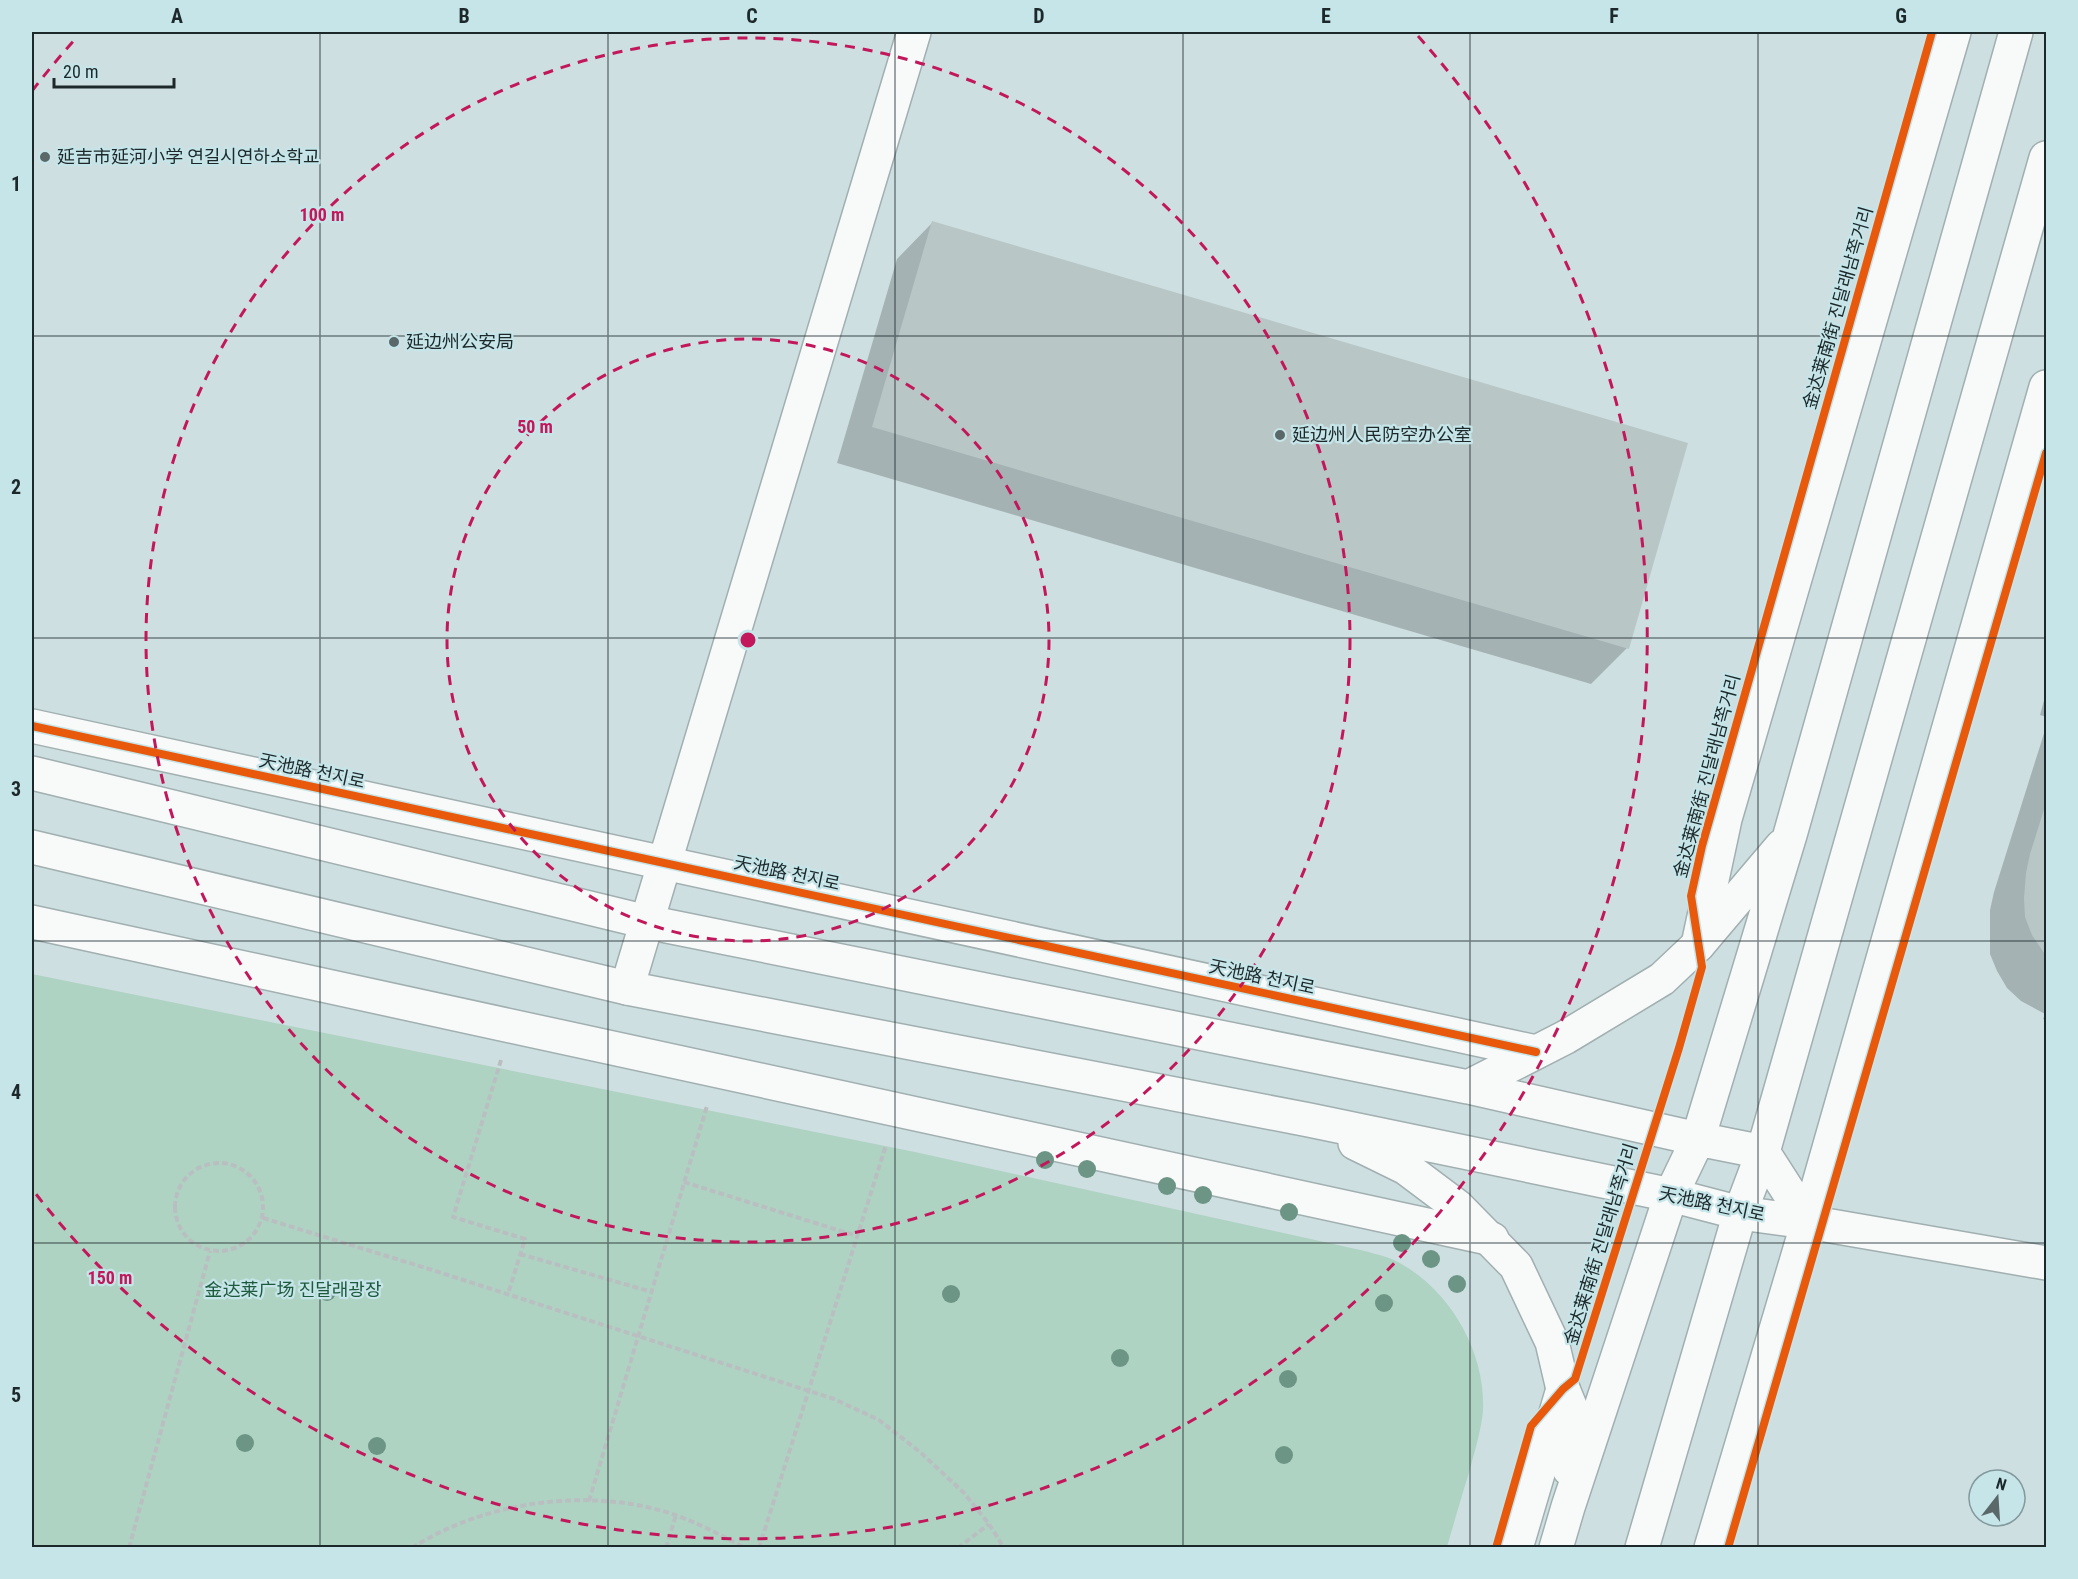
<svg xmlns="http://www.w3.org/2000/svg" width="2078" height="1579" font-family="'Roboto Condensed','Noto Sans SC','Noto Sans KR',sans-serif">
<rect width="100%" height="100%" fill="#cedfe1"/>
<!-- green -->
<path fill="#afd3c3" d="M 32,974 L 915,1152 L 1365,1251 C 1375,1254 1386,1256 1396,1261 C 1449,1288 1486,1351 1483,1411 C 1481,1432 1474,1453 1469,1473 C 1461,1498 1454,1523 1447,1547 L 32,1547 Z"/>
<!-- shadow -->
<path fill="#0003" d="M 932,223 L 1627,648 L 1591,684 L 837,463 L 897,259 Z
M 2046,693 L 2046,717 L 2040,715 Z
M 2046,727 L 2046,1020 L 2043,1019 L 2045,1014 L 2021,1001 L 2007,988 L 1997,971 L 1990,954 L 1990,910 L 1994,892 Z"/>
<!-- building -->
<path fill="#b9c6c6" d="M 932,221 L 1688,443 L 1629,649 L 872,427 Z
M 2046,803 L 2046,956 L 2032,935 L 2025,917 L 2024,898 L 2026,873 L 2030,854 Z"/>
<g fill="none" stroke-linecap="round" stroke-linejoin="round">
<!-- minor casing -->
<g stroke="#a1afb0" stroke-width="36">
<path id="minor" d="M 32,726 L 1536,1052
M 32,922 L 1492,1239
M 1698,945 L 1725,819 L 1954,32
M 627,988 L 914,32
M 1808,1222 L 2046,1263
M 1516,1548 L 1563,1389
M 1711,1548 L 1808,1222 L 2046,387"/>
</g>
<!-- major casing -->
<g stroke="#a1afb0" stroke-width="36">
<path id="major" d="M 32,773 L 647,922 L 1468,1087 L 1698,1139 L 1763,1152 L 1808,1222
M 32,847 L 627,988 L 1309,1120 L 1671,1195 L 1740,1213 L 1808,1222
M 1468,1087 L 1566,1037 L 1662,979 L 1698,945 L 1782,846
M 1355,1143 L 1406,1168 L 1458,1207 L 1516,1266 L 1552,1342 L 1563,1389 L 1570,1406 L 1569,1469
M 1556,1548 L 1568,1507 L 1671,1195 L 1698,1139 L 1790,835 L 2016,32
M 1642,1548 L 1740,1213 L 1763,1152 L 2046,158"/>
</g>
<!-- path -->
<path stroke="#b9bfc0" stroke-width="4" stroke-dasharray="6 3" stroke-linecap="butt" d="M 501,1060 L 453,1217 L 525,1239 L 508,1294
M175 1207a44 44 0 1 1 88 0a44 44 0 1 1-88 0Z
M 684,1182 L 857,1236
M 263,1218 L 429,1269 L 834,1399 L 879,1420 L 920,1452 L 964,1493 L 989,1524 L 1004,1548
M 520,1254 L 652,1292
M 589,1501 L 707,1106
M 129,1548 L 210,1251
M 412,1548 C 486,1500 595,1486 678,1516 C 702,1525 723,1536 745,1548
M 666,1548 L 676,1515
M 759,1548 L 886,1145
M 958,1548 L 989,1524"/>
<!-- minor -->
<use href="#minor" stroke="#f8fafa" stroke-width="33"/>
<!-- major -->
<use href="#major" stroke="#f8fafa" stroke-width="33"/>
<!-- cycleway casing -->
<g stroke="#c6e5e9" stroke-width="11">
<path id="cycleway" d="M 32,726 L 1536,1052
M 1496,1548 L 1531,1426 L 1563,1389 L 1575,1379 L 1679,1048 L 1702,967 L 1691,896 L 1702,846 L 1932,32
M 1728,1548 L 2046,453"/>
</g>
<!-- cycleway -->
<use href="#cycleway" stroke="#e8590c" stroke-width="8"/>
</g>
<!-- trees -->
<g fill="#6d9586">
<circle cx="1045" cy="1160" r="9"/>
<circle cx="1087" cy="1169" r="9"/>
<circle cx="1167" cy="1186" r="9"/>
<circle cx="1203" cy="1195" r="9"/>
<circle cx="1289" cy="1212" r="9"/>
<circle cx="1402" cy="1243" r="9"/>
<circle cx="1431" cy="1259" r="9"/>
<circle cx="1457" cy="1284" r="9"/>
<circle cx="327" cy="1292" r="9"/>
<circle cx="951" cy="1294" r="9"/>
<circle cx="1384" cy="1303" r="9"/>
<circle cx="1120" cy="1358" r="9"/>
<circle cx="1288" cy="1379" r="9"/>
<circle cx="245" cy="1443" r="9"/>
<circle cx="377" cy="1446" r="9"/>
<circle cx="1284" cy="1455" r="9"/>
</g>
<!-- grid -->
<path fill="none" stroke="#1c282a" stroke-width="1.5" stroke-opacity="0.55" d="M 320,32 L 320,1548M 608,32 L 608,1548M 895,32 L 895,1548M 1183,32 L 1183,1548M 1470,32 L 1470,1548M 1758,32 L 1758,1548M 32,336 L 2046,336M 32,638 L 2046,638M 32,941 L 2046,941M 32,1243 L 2046,1243"/>
<!-- distance rings -->
<g fill="none" stroke="#c2185b" stroke-width="3" stroke-dasharray="10 8">
<circle cx="748" cy="640" r="301"/>
<circle cx="748" cy="640" r="602"/>
<path d="M32 91A902 902 0 0 1 78 36M1418 36A902 902 0 1 1 32 1189"/>
</g>
<!-- markers -->
<g fill="#5a686a" stroke="#c6e5e9" stroke-width="2">
<circle cx="45" cy="157" r="6"/>
<circle cx="394" cy="342" r="6"/>
<circle cx="1280" cy="435" r="6"/>
</g>
<g text-anchor="middle" stroke-width="4.5" stroke-linejoin="round" paint-order="stroke">
<!-- poi labels -->
<g font-size="18" fill="#1c282a" stroke="#c6e5e9" text-anchor="start">
<text x="57" y="163">延吉市延河小学 연길시연하소학교</text>
<text x="406" y="348">延边州公安局</text>
<text x="1292" y="441">延边州人民防空办公室</text>
</g>
<!-- street labels -->
<g font-size="18" fill="#1c282a" stroke="#c6e5e9">
<text transform="translate(1838 308) rotate(-74)" y="6">金达莱南街 진달래남쪽거리</text>
<text transform="translate(312 771) rotate(12)" y="6">天池路 천지로</text>
<text transform="translate(1707 776) rotate(-75)" y="6">金达莱南街 진달래남쪽거리</text>
<text transform="translate(787 873) rotate(12)" y="6">天池路 천지로</text>
<text transform="translate(1262 977) rotate(12)" y="6">天池路 천지로</text>
<text transform="translate(1712 1204) rotate(12)" y="6">天池路 천지로</text>
<text transform="translate(1601 1244) rotate(-73)" y="6">金达莱南街 진달래남쪽거리</text>
</g>
<!-- park labels -->
<g font-size="18" fill="#1d593b" stroke="#c6e5e9">
<text x="293" y="1296">金达莱广场 진달래광장</text>
</g>
</g>
<circle cx="748" cy="640" r="9" fill="#c2185b" stroke="#c6e5e9" stroke-width="3"/>
<g font-size="18" text-anchor="middle" font-weight="bold" fill="#c2185b" stroke="#c6e5e9" stroke-width="4.5" stroke-linejoin="round" paint-order="stroke">
<text x="322" y="221">100 m</text>
<text x="535" y="433">50 m</text>
<text x="110" y="1284">150 m</text>
</g>
<!-- border -->
<rect width="2078" height="1579" fill="none" stroke="#c6e5e9" stroke-width="66"/>
<!-- north arrow -->
<g transform="translate(1997 1498) rotate(17)"><circle r="28" fill="#c6e5e9" stroke="#82999d" stroke-width="1.5"/>
<path d="M0-4.5L10 22L0 15L-10 22Z" fill="#5a686a"/>
<text y="-9" font-size="16" font-weight="bold" text-anchor="middle" fill="#1c282a">N</text>
</g>
<!-- scale -->
<path d="M54 78v9h120v-9" fill="none" stroke="#1c282a" stroke-width="3"/>
<text x="63" y="78" font-size="18" fill="#1c282a" stroke="#c6e5e9" stroke-width="4.5" paint-order="stroke">20 m</text>
<rect x="33" y="33" width="2012" height="1513" fill="none" stroke="#1c282a" stroke-width="2"/>
<g font-size="20" text-anchor="middle" font-weight="bold" fill="#1c282a">
<text x="177" y="23">A</text>
<text x="464" y="23">B</text>
<text x="752" y="23">C</text>
<text x="1039" y="23">D</text>
<text x="1326" y="23">E</text>
<text x="1614" y="23">F</text>
<text x="1901" y="23">G</text>
<text x="16" y="191">1</text>
<text x="16" y="494">2</text>
<text x="16" y="796">3</text>
<text x="16" y="1099">4</text>
<text x="16" y="1402">5</text>
</g>
</svg>
